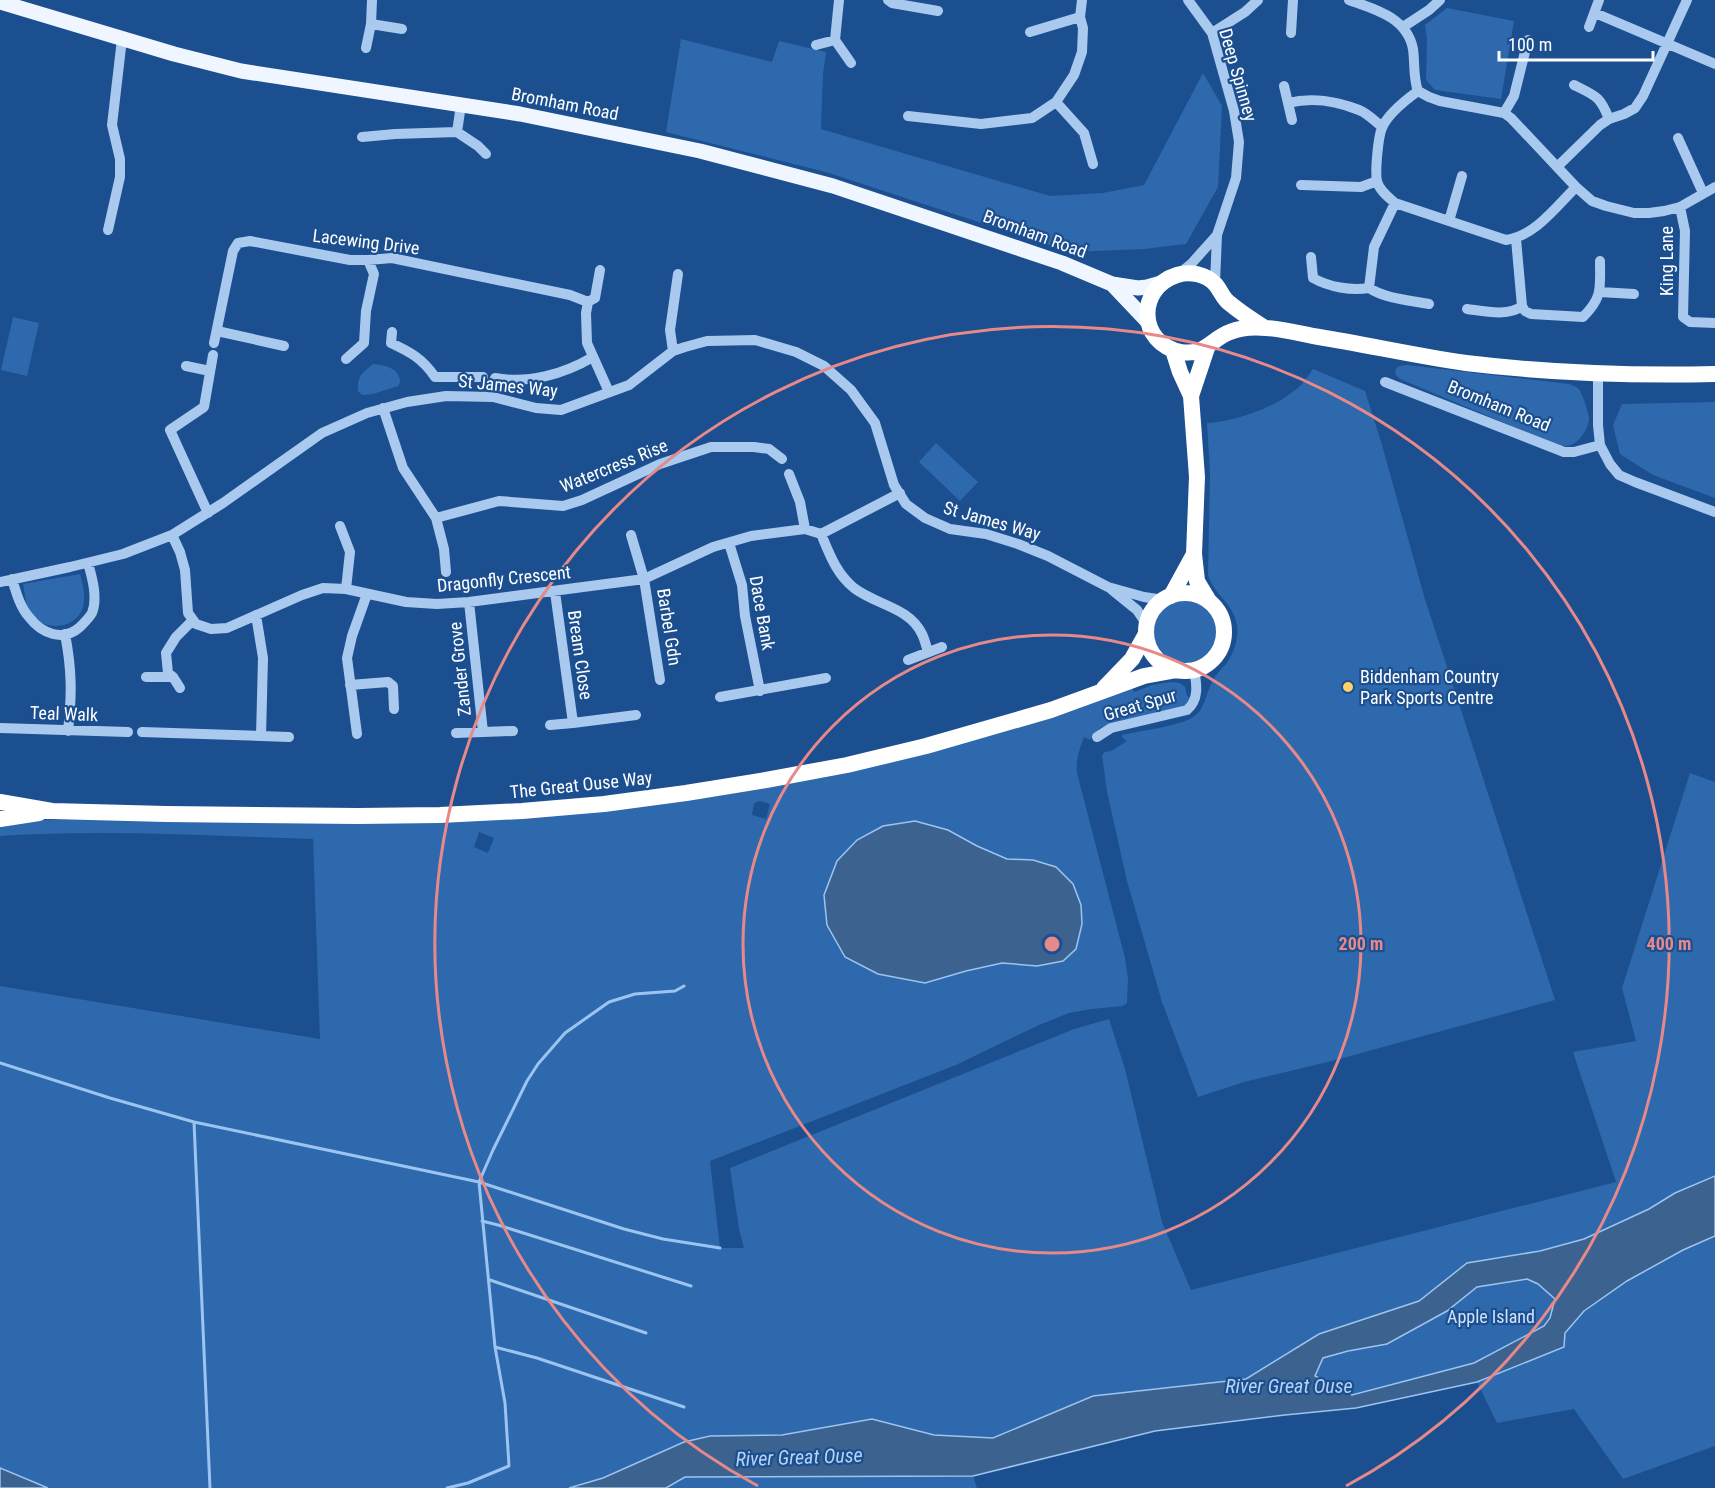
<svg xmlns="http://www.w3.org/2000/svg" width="1715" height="1488" font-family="'Roboto Condensed',sans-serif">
<rect width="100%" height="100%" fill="#1b4f8f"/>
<!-- green -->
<path fill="#2e69ad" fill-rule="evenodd" d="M 1447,8 L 1514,21 L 1501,99 L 1435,90 L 1426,80 L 1427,40 L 1425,25 Z
M 681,39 L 772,62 L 779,41 L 826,52 L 823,74 L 821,129 L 1050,196 L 1103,193 L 1144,185 L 1203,73 L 1222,106 L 1218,187 L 1186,244 L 1144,249 L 1070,252 L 826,172 L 666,132 Z
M 13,317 L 39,323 L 27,376 L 1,370 Z
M 373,364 C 385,365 400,368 400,382 L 398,386 L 373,394 L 362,395 L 358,391 C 357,376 362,373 373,364 Z
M 1407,365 L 1569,384 C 1572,385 1575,386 1578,388 C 1582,392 1589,413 1589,419 C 1588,430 1578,445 1566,446 C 1562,446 1556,444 1552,443 L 1400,379 L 1396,375 L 1395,370 L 1399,366 Z
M 1313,369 L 1365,391 L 1382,445 L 1424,596 L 1555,1000 L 1332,1061 L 1244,1082 L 1198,1097 L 1162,1002 L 1127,881 L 1107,792 L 1102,755 L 1105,752 L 1111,751 L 1127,741 L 1122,737 L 1122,735 C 1139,731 1180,726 1193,717 C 1205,710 1206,693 1212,682 C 1215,675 1221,670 1226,664 C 1234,653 1239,638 1237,625 C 1232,600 1213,595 1208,574 L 1210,474 L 1207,423 C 1232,422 1271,409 1291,393 C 1301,387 1307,378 1313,369 Z
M 1715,402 L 1715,498 L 1653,475 L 1620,454 L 1613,425 L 1622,404 Z
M 936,443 L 978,482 L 960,501 L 919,462 Z
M 80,574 C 83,585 86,596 83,607 C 76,632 36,632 28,608 C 25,601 25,592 23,584 Z
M1154 632a31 31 0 1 1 62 0a31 31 0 1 1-62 0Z
M 1171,682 L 1180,683 L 1185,687 L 1187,696 L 1191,698 L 1187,705 L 1107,725 L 1100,728 L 1090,740 L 1084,737 C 1079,750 1076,759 1077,773 L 1125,958 L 1128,979 L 1127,1003 L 1123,1006 L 1091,1009 L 1069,1013 L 1039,1025 L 956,1065 L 710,1161 L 720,1248 L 744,1248 L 739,1229 L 730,1168 L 1074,1029 L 1109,1019 L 1125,1069 L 1162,1222 L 1191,1290 L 1616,1182 L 1573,1052 L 1636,1041 L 1622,988 L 1690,773 L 1715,782 L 1715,1176 L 1675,1193 L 1649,1209 L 1584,1239 L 1540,1251 L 1467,1263 L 1419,1301 L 1319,1334 L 1246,1379 L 1093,1396 L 993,1438 L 934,1435 L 872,1419 L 782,1435 L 710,1436 L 603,1478 L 569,1488 L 48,1488 L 0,1468 L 0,986 L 320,1039 L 313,839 C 209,836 104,829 0,836 L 0,823 L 42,820 L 76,819 L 441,823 L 928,753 L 1053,718 L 1083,707 L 1131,687 L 1134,692 L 1152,685 ZM 760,801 L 770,804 L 766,819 L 752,815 L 754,803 ZM 479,832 L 494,838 L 488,853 L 474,847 Z
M 1715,1236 L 1715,1446 L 1623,1479 L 1574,1409 L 1497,1423 L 1477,1382 L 1564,1347 L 1565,1333 L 1584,1311 L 1627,1281 L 1683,1250 Z
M 1527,1279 L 1538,1284 L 1556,1299 L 1550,1318 L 1544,1326 L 1475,1363 L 1352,1395 L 1315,1377 L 1322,1358 L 1348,1351 L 1447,1311 L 1477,1287 Z
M 973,1476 L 977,1488 L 666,1488 L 684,1477 Z"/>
<!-- water -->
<path fill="#3c6290" stroke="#9cc4f0" stroke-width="1.5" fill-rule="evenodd" d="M 915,821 L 948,830 L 977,846 L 1007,859 L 1033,860 L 1056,867 L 1073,884 L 1081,905 L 1082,924 L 1076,949 L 1063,961 L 1037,966 L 1002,963 L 966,971 L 925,983 L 878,974 L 845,957 L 827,925 L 824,895 L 837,861 L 857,840 L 883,826 Z
M 1715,1176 L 1715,1236 L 1683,1250 L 1627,1281 L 1584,1311 L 1565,1333 L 1564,1347 L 1477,1382 L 1356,1408 L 1285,1415 L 1155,1431 L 973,1476 L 685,1477 L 666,1488 L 569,1488 L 603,1478 L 684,1442 L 710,1436 L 782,1435 L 872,1419 L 934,1435 L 993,1438 L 1093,1396 L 1246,1379 L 1319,1334 L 1419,1301 L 1467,1263 L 1540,1251 L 1584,1239 L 1649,1209 L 1675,1193 ZM 1527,1279 L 1538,1284 L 1555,1299 L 1550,1318 L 1544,1326 L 1474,1363 L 1352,1395 L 1315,1376 L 1323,1358 L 1348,1351 L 1387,1344 L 1447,1311 L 1477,1287 Z
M 0,1468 L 48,1488 L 0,1488 Z"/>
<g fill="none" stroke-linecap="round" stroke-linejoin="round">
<!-- stream -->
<path stroke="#9cc4f0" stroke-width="3" d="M 0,1063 L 110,1098 L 194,1122 L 479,1182 L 624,1229 L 663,1239 L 720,1248
M 194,1122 L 210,1488
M 482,1221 L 498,1225 L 691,1286
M 490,1280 L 646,1333
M 495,1347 L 537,1358 L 684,1407
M 447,1488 L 468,1483 L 509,1466 L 505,1403 L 495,1347 L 479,1182 L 493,1150 L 527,1081 L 538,1064 L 565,1033 L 609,1002 L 635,994 L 675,991 L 684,986"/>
<!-- minor -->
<path stroke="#a9c9ee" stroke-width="10" d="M 372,0 L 371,24 L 402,29
M 839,0 L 835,40 L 851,63
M 888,0 L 892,3 L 938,11
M 1188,0 L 1212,33 L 1234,111 L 1239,142 L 1236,178 L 1217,235 L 1215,283
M 1349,0 C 1374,9 1407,17 1413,49 C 1415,63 1413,78 1418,91 L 1429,97 L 1440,101 L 1504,113 L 1511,118 L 1576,187 L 1592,201 L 1606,206 L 1634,213 L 1649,213 L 1664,211 L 1680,207 L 1715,187
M 1595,13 L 1715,64
M 1403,27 L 1429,10 L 1440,0
M 1589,27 L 1599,0
M 1030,32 L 1080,17
M 1212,33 L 1245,12 L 1258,0
M 1291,33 L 1293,0
M 816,45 L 835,40
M 366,48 L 371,24
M 1574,85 C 1596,96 1600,96 1609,119
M 1284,86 L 1292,120
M 1418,91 C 1407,99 1387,115 1382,128 C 1378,137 1375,172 1377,181 C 1379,190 1388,197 1395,203 L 1506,240 C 1535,236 1556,207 1576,187
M 1056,102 L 1084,133 L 1093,164
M 1288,103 C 1311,97 1337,101 1359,110 C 1367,113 1375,121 1382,127
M 1504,113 L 1514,96 L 1528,40
M 908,116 L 981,124 L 1032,118 L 1056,102 L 1074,75 L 1082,52 L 1083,28 L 1080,17 L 1082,0
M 457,132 L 478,146 L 486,154
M 362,137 L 395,134 L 457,132 L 461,105
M 1678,138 L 1703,193
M 1558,166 L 1600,125 L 1609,119 L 1624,114 L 1635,108 L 1643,96 L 1687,0
M 1301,185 L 1361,187 L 1377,181
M 1680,207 L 1685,231 L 1683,317 L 1690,322 L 1715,323
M 1449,221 L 1462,176
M 108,230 L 120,177 L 120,159 L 112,125 L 122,39
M 1516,239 L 1522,306 L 1525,311 L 1531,314 L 1583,317 C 1603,297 1600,288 1600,261
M 1311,257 L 1313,278 C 1329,287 1351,291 1369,288 C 1386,299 1409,300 1429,304
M 1180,273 L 1192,263 L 1217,235
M 1369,288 L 1374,247 L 1395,203
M 1600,292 L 1634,294
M 588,302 L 586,313 L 587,343 L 609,392
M 588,302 L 595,298 L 600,270
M 1467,309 C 1483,311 1509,317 1522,306
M 217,331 L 284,346
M 392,332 L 391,343 C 410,352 422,358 435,377 L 483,377
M 214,343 L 233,251 L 238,243 L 250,241 L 350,260 L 368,260 L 392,258 L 570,295 L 588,302
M 673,351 L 670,330 L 678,274
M 346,359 L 364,343 L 366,311 L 374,274 L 368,260
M 186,366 L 210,371
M 1598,374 L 1598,425 L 1600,445 L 1610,464 L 1619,475 L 1635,482 L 1715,512
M 495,378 C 529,384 564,374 593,357
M 1385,382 L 1564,452 L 1574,452 L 1600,445
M 383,408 L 403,468 L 436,518 L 499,501 L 563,506 L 582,500 L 660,464 L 711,447 L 754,447 L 769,449 L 782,459
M 789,474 L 800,502 L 805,529
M 208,513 L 170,430 L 204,407 L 213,355
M 436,518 L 444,549 L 446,572
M 340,526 L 350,552 L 346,589
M 821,534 C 830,555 836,573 854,588 C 876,605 909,607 922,634 C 925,640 926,646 928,652
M 172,535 L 180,552 L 185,570 L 188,613 L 196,624 L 211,629 L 227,628 L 302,595 L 323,588 L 346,589 L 406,602 L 437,604 L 469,602 L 644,579 L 713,547 L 751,536 L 805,529 L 821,534 L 900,493
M 631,535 L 644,579 L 660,680
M 729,543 L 742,585 L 745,616 L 760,691
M 12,579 C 16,592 20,607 29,617 C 42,634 63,642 80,627 C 84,623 89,618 92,613 C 98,598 92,577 88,563
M 0,582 L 70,567 L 123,554 L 172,535 L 223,503 L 322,433 L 367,413 L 407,402 L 446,396 L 493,397 L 536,408 L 561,410 L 629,385 L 673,351 L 685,347 L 707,341 L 755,340 L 796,352 L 824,366 L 851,390 L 875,423 L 894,485 L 906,504 L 925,518 L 950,529 L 986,534 L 1018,544 L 1048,556 L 1108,587 L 1144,597 L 1164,600
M 1111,589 L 1137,610 L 1147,625
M 555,592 L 573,723 L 636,715
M 469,602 L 483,732
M 65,634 C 72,670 72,695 68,731
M 908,660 L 942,647
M 146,677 L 173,677
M 350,685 L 388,682 L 393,686 L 394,709
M 180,688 L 173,677 L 168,673 L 166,653 L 176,637 L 193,620
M 720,697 L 826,678
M 550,725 L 573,723
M 0,728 L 128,732
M 142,732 L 261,736 L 263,658 L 256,615
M 456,733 L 513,731
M 357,734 L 347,658 L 352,636 L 367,594
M 261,736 L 289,737
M 1097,737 L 1111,728 L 1187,710 C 1199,700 1197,685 1194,670"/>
<!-- major -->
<path stroke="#f0f6ff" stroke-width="15" d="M 0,2 L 174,54 L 241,71 L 520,114 L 700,151 L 833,186 L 1062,263 L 1112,284 L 1138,288 L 1147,287 L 1161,283
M 1112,284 L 1148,322"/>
<!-- highway -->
<path stroke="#fff" stroke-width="16" d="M 1265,328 C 1252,320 1240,312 1228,302 C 1222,297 1220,289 1215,284 C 1206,274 1190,271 1177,275 C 1136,288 1138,344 1181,352 C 1205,356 1211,339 1230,332 C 1240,328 1255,327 1266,328 C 1283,329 1302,334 1319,337 C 1368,345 1417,356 1466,363 C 1549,373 1632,376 1715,374
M 1173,350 L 1180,372 L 1191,396 L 1197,477 L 1194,554 L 1197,581 L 1209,601
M 1191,396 L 1207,348
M1146 632a39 39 0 1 1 78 0a39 39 0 1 1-78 0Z
M 1171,596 L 1194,554
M 1104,688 L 1132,659 L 1146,634
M 0,802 L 52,811 L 166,814 L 358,816 L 440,815 L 522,811 L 604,804 L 686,793 L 766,780 L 847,765 L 926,746 L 1051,710 L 1144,676 L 1177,670
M 0,819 L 39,813"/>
</g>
<!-- distance rings -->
<g fill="none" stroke="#e88989" stroke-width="3">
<circle cx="1052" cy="944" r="309"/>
<path d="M758 1486A617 617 0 1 1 1346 1486"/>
</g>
<!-- markers -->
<circle fill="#ffd166" stroke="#1b4f8f" stroke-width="2" cx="1348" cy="687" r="6"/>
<g text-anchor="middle" stroke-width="4.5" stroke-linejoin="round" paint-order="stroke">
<!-- street labels -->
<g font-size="18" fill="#fff" stroke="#1b4f8f">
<text transform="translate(1238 75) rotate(74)" y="6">Deep Spinney</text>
<text transform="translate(565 104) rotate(11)" y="6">Bromham Road</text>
<text transform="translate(1035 234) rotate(20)" y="6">Bromham Road</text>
<text transform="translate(366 242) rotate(7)" y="6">Lacewing Drive</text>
<text transform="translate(1667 261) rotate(-90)" y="6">King Lane</text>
<text transform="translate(508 386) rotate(6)" y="6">St James Way</text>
<text transform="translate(1499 406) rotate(22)" y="6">Bromham Road</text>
<text transform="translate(614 466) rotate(-22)" y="6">Watercress Rise</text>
<text transform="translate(992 521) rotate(16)" y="6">St James Way</text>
<text transform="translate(504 579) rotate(-6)" y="6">Dragonfly Crescent</text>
<text transform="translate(762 613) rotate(80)" y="6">Dace Bank</text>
<text transform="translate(669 627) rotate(81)" y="6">Barbel Gdn</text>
<text transform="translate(580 655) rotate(82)" y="6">Bream Close</text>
<text transform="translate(460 669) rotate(-96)" y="6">Zander Grove</text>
<text transform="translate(1140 705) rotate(-16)" y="6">Great Spur</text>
<text transform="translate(64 714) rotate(2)" y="6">Teal Walk</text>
<text transform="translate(581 785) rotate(-6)" y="6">The Great Ouse Way</text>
</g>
<!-- poi labels -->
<g font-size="18" fill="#fff" stroke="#1b4f8f" text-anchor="start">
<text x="1360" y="683">Biddenham Country<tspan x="1360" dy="21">Park Sports Centre</tspan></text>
</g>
<!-- park labels -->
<g font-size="18" fill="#cfe3fa" stroke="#1b4f8f">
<text x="1491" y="1323">Apple Island</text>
</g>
<!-- water labels -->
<g font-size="20" font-style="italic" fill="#b5d3f5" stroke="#1b4f8f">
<text x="1289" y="1393">River Great Ouse</text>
<text transform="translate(799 1457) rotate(-2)" y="7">River Great Ouse</text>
</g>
</g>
<circle cx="1052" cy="944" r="9" fill="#e88989" stroke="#1b4f8f" stroke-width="3"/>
<g font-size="18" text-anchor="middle" font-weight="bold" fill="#e88989" stroke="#1b4f8f" stroke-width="4.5" stroke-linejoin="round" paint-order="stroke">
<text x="1361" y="950">200 m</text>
<text x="1669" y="950">400 m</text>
</g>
<!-- scale -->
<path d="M1499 51v9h154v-9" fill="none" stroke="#ffffff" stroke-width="3"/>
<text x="1508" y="51" font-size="18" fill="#ffffff" stroke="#1b4f8f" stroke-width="4.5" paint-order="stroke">100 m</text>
</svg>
